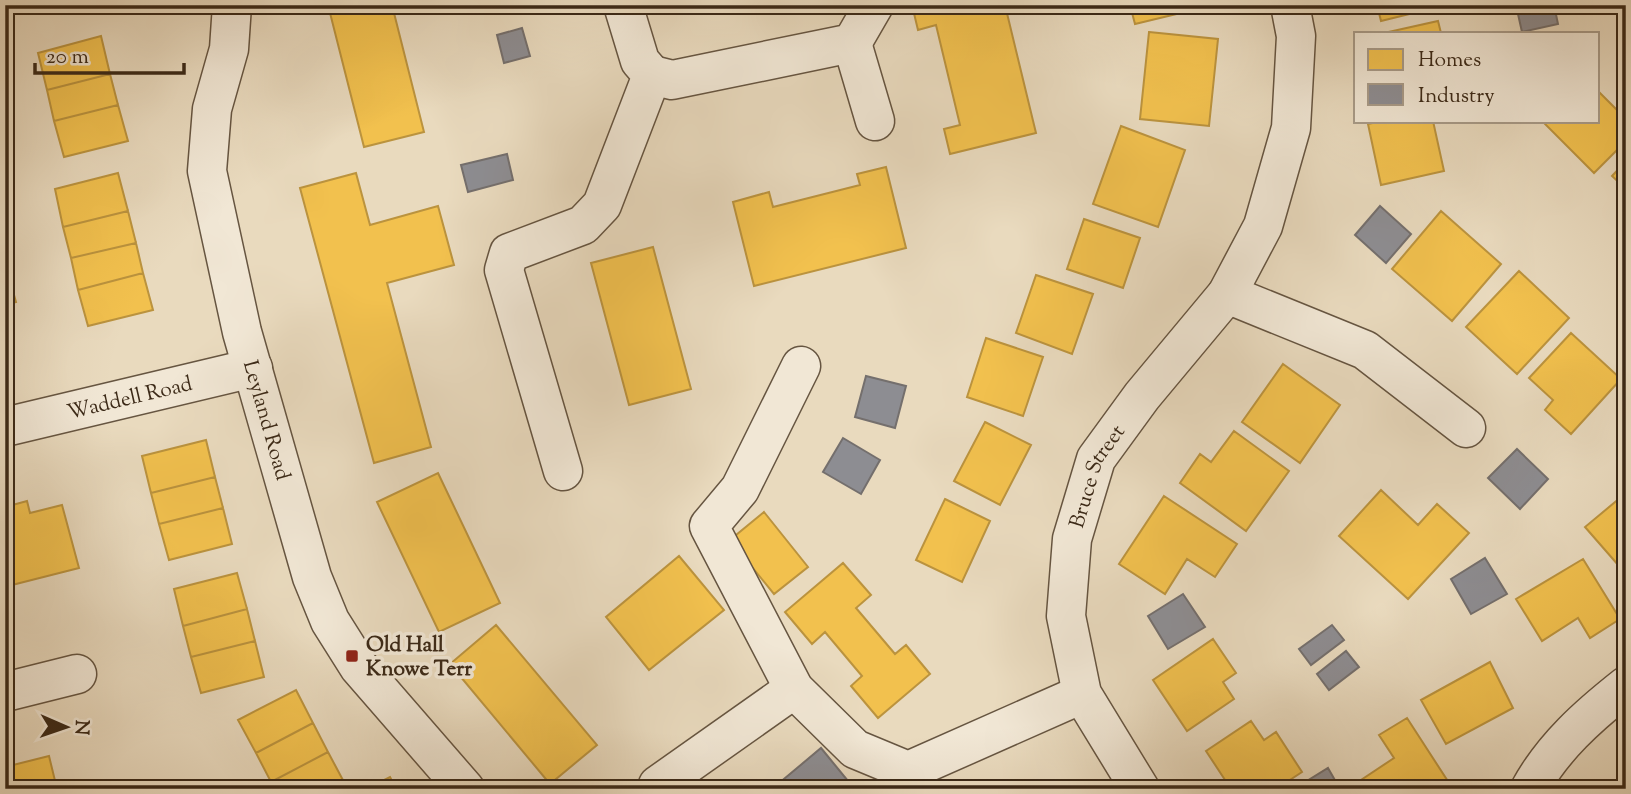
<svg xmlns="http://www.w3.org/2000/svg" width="1631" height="794" font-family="'Sorts Mill Goudy',serif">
<rect width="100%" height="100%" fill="#e9dabe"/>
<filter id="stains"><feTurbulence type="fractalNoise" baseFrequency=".00286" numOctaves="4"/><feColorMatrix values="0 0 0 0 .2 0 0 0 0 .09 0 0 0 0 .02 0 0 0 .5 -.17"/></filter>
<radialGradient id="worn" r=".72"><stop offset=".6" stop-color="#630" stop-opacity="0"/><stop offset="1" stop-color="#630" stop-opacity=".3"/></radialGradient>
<!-- homes -->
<path fill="#f2c14e" stroke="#bb933e" stroke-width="2" d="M 84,5 L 113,5 L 86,12 Z
M 328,5 L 392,5 L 424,132 L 364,147 Z
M 912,5 L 1005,5 L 1036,133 L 950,154 L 944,129 L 960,125 L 936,25 L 918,30 Z
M 1130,5 L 1210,5 L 1210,6 L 1135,24 Z
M 1377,5 L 1442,5 L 1442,6 L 1381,21 Z
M 1438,21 L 1441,33 L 1384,33 Z
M 1149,32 L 1218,39 L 1209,126 L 1140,119 Z
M 101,36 L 110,74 L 47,90 L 38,53 Z
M 110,74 L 118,105 L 54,121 L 47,90 Z
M 1598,91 L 1626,119 L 1626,141 L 1594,173 L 1544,123 L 1598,121 Z
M 118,105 L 128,141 L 64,157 L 54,121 Z
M 1382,121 L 1433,121 L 1444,171 L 1381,185 L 1368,124 Z
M 1121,126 L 1185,150 L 1158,227 L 1093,204 Z
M 1626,161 L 1626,189 L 1612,176 Z
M 886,167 L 906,248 L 754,286 L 733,202 L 769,192 L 773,207 L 860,185 L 857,174 Z
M 118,173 L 128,211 L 63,227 L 55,189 Z
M 356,173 L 370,225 L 438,206 L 454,265 L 387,283 L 431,447 L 374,463 L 300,188 Z
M 128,211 L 136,243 L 71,258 L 63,227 Z
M 1441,211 L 1501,264 L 1452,321 L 1392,269 Z
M 1084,219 L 1140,238 L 1123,288 L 1067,269 Z
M 136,243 L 143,273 L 78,290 L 71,258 Z
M 653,247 L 691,389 L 629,405 L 591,263 Z
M 5,263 L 16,302 L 5,305 Z
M 1519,271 L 1569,318 L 1517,374 L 1466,327 Z
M 143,273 L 153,310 L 88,326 L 78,290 Z
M 1036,275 L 1093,294 L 1072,354 L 1016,333 Z
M 1571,333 L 1621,379 L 1571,434 L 1545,410 L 1553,400 L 1529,378 Z
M 986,338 L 1043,357 L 1023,416 L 967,397 Z
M 1283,364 L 1340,405 L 1300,463 L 1242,422 Z
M 985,422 L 1031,445 L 1000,505 L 954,481 Z
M 1234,431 L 1289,471 L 1246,531 L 1180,483 L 1200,454 L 1211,462 Z
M 206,440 L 215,477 L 151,493 L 142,456 Z
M 1626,452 L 1626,468 L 1618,458 Z
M 438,473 L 500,603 L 439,632 L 377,502 Z
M 215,477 L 223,508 L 159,524 L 151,493 Z
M 1381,490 L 1418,525 L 1437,504 L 1469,533 L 1408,599 L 1339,536 Z
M 1626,493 L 1626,574 L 1585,527 Z
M 1164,496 L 1237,544 L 1215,577 L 1187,559 L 1165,594 L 1119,564 Z
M 945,499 L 990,521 L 962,582 L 916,560 Z
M 27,501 L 30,513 L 62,505 L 79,568 L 12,585 L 5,560 L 5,507 Z
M 223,508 L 232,544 L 169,560 L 159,524 Z
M 764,512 L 808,567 L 774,594 L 730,540 Z
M 679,556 L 724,610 L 649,670 L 606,617 Z
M 1583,559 L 1620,619 L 1590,638 L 1578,618 L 1542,641 L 1516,599 Z
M 843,563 L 871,595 L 856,608 L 895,654 L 906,645 L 930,674 L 878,718 L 851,686 L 862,676 L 825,632 L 812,644 L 785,612 Z
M 237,573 L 247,609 L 183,626 L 174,589 Z
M 247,609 L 255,641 L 191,657 L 183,626 Z
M 496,625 L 597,745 L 550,784 L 450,664 Z
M 1213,639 L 1236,673 L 1223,682 L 1234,699 L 1187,731 L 1153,680 Z
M 255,641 L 264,677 L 201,693 L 191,657 Z
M 1490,662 L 1513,708 L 1446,744 L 1421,700 Z
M 296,690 L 313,723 L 256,753 L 238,720 Z
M 1407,718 L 1451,786 L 1446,789 L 1363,789 L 1358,782 L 1394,758 L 1379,735 Z
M 1251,721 L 1264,740 L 1276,732 L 1302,772 L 1276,789 L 1231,789 L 1206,751 Z
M 313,723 L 328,752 L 271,782 L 256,753 Z
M 328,752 L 345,784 L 337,789 L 274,789 L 271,782 Z
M 49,756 L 57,789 L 5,789 L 5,767 Z
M 390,777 L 396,789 L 366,789 Z"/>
<!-- industry -->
<path fill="#8d8d92" stroke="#746f6d" stroke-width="2" d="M 1516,5 L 1554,5 L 1558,24 L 1522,32 Z
M 522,28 L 530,56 L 504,63 L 497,35 Z
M 507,154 L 513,180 L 468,192 L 461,165 Z
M 1380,206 L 1411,234 L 1386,263 L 1355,235 Z
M 866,376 L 906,386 L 895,428 L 855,417 Z
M 843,438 L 880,460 L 861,494 L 823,472 Z
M 1517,449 L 1548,479 L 1520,509 L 1488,478 Z
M 1485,558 L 1507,594 L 1471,614 L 1451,579 Z
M 1183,594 L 1205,627 L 1168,649 L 1148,616 Z
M 1332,625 L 1344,640 L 1311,665 L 1299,649 Z
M 1346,651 L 1359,667 L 1329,690 L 1317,674 Z
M 821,748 L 848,781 L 839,789 L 772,789 Z
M 1328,768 L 1340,789 L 1294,789 Z
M 710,781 L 716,789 L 701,789 Z"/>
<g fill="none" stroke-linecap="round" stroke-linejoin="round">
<!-- minor casing -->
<g stroke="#665541" stroke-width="41">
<g id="minor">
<path d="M 852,43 L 875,121"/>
<path d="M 652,75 L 672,80 L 852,43 L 874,5"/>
<path d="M 1227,294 L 1365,350 L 1466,428"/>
<path d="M 801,366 L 740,489 L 709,526 L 794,689 L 855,749 L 908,771 L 1082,694"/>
<path id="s1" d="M 5,427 L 253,368"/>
<path d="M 563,471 L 504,270 L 509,253 L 583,225 L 602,205 L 652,75 L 640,61 L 623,5"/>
<path d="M 5,692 L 77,674"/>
<path d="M 658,785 L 794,689"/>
<path id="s2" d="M 1140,789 L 1082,694 L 1066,616 L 1072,539 L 1096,459 L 1142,396 L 1227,294 L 1263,226 L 1291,128 L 1296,36 L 1290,5"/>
<path d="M 1530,789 C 1553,747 1588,716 1626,686"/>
</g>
</g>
<!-- tertiary casing -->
<g stroke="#665541" stroke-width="41">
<g id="tertiary">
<path id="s3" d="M 232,5 L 229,49 L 212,109 L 207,171 L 242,332 L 312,577 L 330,621 L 359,667 L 465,789"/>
</g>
</g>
<!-- minor -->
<use href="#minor" stroke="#f1e7d5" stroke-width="38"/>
<!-- tertiary -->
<use href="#tertiary" stroke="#f1e7d5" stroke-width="38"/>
</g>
<!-- markers -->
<rect fill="#8f2418" stroke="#f1e7d5" stroke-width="2.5" x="345" y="649" width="14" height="14" rx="3.5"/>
<g text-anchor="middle" stroke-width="7" stroke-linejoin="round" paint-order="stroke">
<!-- street labels -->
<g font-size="21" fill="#3b2917" stroke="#f1e7d5">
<text dy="7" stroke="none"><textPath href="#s1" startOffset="128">Waddell Road</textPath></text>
<text dy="7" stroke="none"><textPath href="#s3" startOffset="425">Leyland Road</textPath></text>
<text dy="7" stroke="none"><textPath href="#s2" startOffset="336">Bruce Street</textPath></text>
</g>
<!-- poi labels -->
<g font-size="21" font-weight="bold" fill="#3b2917" stroke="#f1e7d5" text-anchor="start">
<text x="366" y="651">Old Hall<tspan x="366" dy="24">Knowe Terr</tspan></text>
</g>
</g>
<!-- margin -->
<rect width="1631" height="794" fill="none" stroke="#e9dabe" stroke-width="28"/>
<rect x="7" y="7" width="1617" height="780" fill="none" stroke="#3b2917" stroke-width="3.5"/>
<rect x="14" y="14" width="1603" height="766" fill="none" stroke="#3b2917" stroke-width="2"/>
<!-- legend -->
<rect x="1354" y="32" width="245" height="91" fill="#f1e7d5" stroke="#a89b89" stroke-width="2"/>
<rect x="1368" y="49" width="35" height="21" fill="#f2c14e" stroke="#a89b89" stroke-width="2"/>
<text x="1418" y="66" font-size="21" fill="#3b2917">Homes</text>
<rect x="1368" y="84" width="35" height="21" fill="#8d8d92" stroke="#a89b89" stroke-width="2"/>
<text x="1418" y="102" font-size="21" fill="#3b2917">Industry</text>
<!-- north arrow -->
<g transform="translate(66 727) rotate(92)" stroke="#f1e7d5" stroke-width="5" paint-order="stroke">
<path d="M0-5L12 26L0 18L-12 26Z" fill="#3b2917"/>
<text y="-10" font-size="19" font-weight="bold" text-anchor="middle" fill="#3b2917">N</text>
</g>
<!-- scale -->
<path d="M35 63v10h149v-10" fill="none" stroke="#3b2917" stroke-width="3.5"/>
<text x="46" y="63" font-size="21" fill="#3b2917" stroke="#f1e7d5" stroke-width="5" paint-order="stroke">20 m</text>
<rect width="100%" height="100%" filter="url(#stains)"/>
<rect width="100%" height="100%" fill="url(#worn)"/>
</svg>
